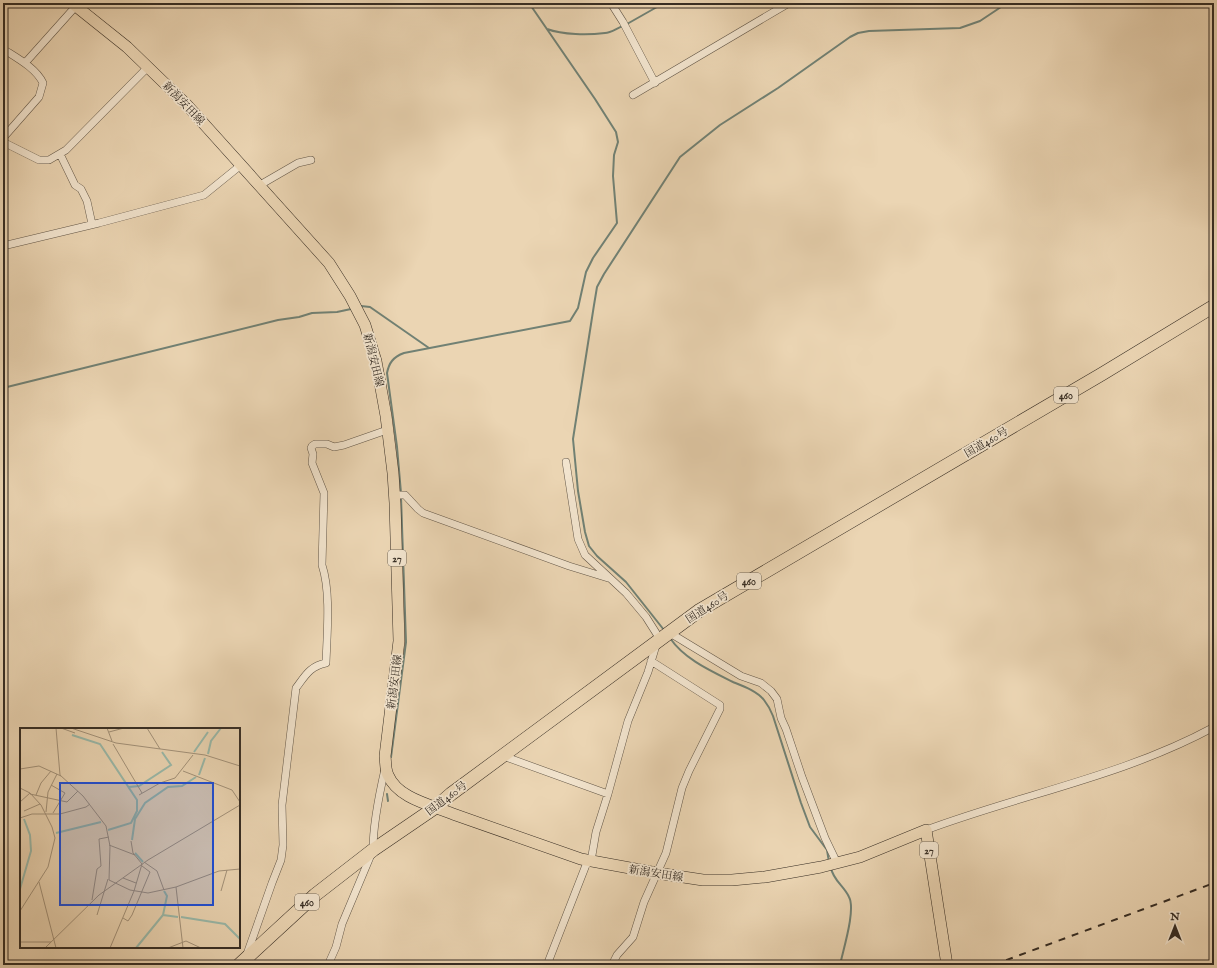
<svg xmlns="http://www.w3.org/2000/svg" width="1217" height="968" font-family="'IM FELL English','Noto Serif JP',serif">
<rect width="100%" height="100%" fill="#ebd5b3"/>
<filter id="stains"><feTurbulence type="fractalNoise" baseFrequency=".005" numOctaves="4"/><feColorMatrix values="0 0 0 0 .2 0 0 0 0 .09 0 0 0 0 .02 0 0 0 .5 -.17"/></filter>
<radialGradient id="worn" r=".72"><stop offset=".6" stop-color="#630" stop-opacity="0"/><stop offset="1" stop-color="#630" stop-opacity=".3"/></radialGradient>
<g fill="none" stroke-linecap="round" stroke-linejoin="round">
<!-- stream -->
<path stroke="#718174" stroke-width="2" d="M 627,24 L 664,3
M 547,29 C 563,35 588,35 605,33 C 611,33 617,28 623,26
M 361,306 L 370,307 L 429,348
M 3,388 L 278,320 L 299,317 L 312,313 L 337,312 L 351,309
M 401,493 L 397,447 L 387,373 C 389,363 393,357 404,353 L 570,321 L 578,308 L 586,272 L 593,258 L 617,223 L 613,176 L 614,155 L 618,142 L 616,132 L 595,99 L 529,3
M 664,630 L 626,582 L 597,556 L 589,546 L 585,532 L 578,491 L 573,439 L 594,305 L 597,287 L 604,274 L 680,157 L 720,125 L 778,88 L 850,37 L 858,33 L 869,31 L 960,28 L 980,21 L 1007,3
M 670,638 C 684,659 711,671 733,682 C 743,686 757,691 764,700 C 768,705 771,711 773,716 L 801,803 L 810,827 L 827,850 L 829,862
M 391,757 L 406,642 L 401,497
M 387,794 L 388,801
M 831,868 C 833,880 844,886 849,897 C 856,910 843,950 840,965"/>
<!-- street casing -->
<g stroke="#635748" stroke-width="8">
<path id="street" d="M 611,3 L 623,22 L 655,83
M 3,49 C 17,58 36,68 43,83 L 39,97 L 3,138
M 25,63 L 76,6
M 633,95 L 789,3
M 3,142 L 39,160 L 49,160 L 66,150 L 148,67
M 60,154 L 75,185 L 81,189 L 87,201 L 92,224
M 260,185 L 298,163 L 311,160
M 3,246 L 99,223 L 204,195 L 241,165
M 395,495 L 405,495 L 418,509 L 423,513 L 569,566 L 608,578
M 670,633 L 741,676 L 761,683 L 771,691 L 777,699 L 781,718 L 786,729 L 802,777 L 825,838 L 837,863
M 503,756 L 608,794
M 926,830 C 1022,794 1124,776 1214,727
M 247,954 L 272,883 L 281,860 L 283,845 L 282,805 L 296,688 C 305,676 310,666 326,663 C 327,634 331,592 322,565 L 324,493 L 312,463 L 313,454 L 311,448 L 312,446 L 315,444 L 327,444 L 334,447 L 344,445 L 387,430
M 328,965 L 336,947 L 342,924 L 373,850 C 373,823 379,795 385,769
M 547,965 L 586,865 L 591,861 L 596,832 L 608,794 L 628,721 L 648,672 L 657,642 L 658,636 L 646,617 L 626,593 L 585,555 L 578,539 L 566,462
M 612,965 L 617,955 L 633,937 L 644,902 L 666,853 L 682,788 L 689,771 L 720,709 L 720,705 L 651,661"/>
</g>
<!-- primary casing -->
<g stroke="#362d24" stroke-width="12">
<path id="primary" d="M 72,3 L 127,47 L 186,104 L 329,263 L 350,296 L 365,325 L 376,361 L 386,416 L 393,473 L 395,503 L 399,641 L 385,756 C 386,763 385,769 388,775 C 398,799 432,805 453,814 L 581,859 L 657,873 L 703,880 L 732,880 L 765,877 L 821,867 L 860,857 L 926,830 L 947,965"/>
</g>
<!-- highway casing -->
<g stroke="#362d24" stroke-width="14">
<path id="highway" d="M 239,965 L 315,895 L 373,850 L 436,807 L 451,794 L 700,610 L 1102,374 L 1214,306"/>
</g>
<!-- street -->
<use href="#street" stroke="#f2e4ce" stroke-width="7"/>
<!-- primary -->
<use href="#primary" stroke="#ebd5b3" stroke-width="11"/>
<!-- highway -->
<use href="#highway" stroke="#ebd5b3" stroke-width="13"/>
<!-- rail -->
<path stroke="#362d24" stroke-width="2" stroke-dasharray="7 7" stroke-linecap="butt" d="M 993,965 L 1214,883"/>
</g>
<g text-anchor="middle" stroke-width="3.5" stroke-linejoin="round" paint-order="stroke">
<!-- shield labels -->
<g fill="#f2e4ce" stroke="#6e6457" stroke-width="1">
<rect x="1054" y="387" width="24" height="16" rx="3"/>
<rect x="388" y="550" width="18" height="16" rx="3"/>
<rect x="737" y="573" width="24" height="16" rx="3"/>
<rect x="920" y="842" width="18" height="16" rx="3"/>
<rect x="295" y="894" width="24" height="16" rx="3"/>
</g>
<g font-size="10" font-weight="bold" fill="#362d24">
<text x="1066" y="399">460</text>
<text x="397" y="562">27</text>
<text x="749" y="585">460</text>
<text x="929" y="854">27</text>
<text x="307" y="906">460</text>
</g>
<!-- street labels -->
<g font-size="11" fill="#362d24" stroke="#f2e4ce">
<text transform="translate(184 103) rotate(46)" y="4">新潟安田線</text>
<text transform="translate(374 360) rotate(76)" y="4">新潟安田線</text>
<text transform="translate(986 442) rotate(-30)" y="4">国道460号</text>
<text transform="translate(707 607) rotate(-33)" y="4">国道460号</text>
<text transform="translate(394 682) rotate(-83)" y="4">新潟安田線</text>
<text transform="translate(446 798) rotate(-37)" y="4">国道460号</text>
<text transform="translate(656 873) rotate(9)" y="4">新潟安田線</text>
</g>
</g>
<!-- overview -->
<g transform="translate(20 728)">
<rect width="220" height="220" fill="#ebd5b3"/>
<path fill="none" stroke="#99b9aa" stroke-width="2" d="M 52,7 L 80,16 L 117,72 L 117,83 L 111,95 L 88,102M 174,24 L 188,4M 188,26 L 191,13 L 201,0M 179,47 L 185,30M 109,59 L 119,58 L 151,37 L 142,24M 36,105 L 81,94M 112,112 L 115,91 L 125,75 L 148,59 L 162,58 L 176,49M 115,125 L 123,134M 0,161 L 11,123 L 10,107 L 4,91M 143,187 L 158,189M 161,189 L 205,196 L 220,211M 116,220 L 143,187 L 147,168 L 144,163"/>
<path fill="none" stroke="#a3927a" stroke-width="1" d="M 36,0 L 40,47 L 63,68 L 86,98 L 90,118 L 89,152 L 110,162 L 128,165 L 156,159 L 163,220M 41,0 L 55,5M 51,0 L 96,15 L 185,27 L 220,38M 87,0 L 92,13M 127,0 L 140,21M 89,4 L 104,0M 93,16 L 122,65M 0,41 L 19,38 L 41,48M 163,43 L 212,62 L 220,74M 31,57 L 45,65 L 33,85M 0,60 L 10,65 L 21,77 L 32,99 L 35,110 L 28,139 L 0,183M 10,66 L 47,74M 16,67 L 21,55 L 31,43M 119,67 L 140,55 L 155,50 L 173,27M 0,74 L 10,65M 47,74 L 58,63M 4,83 L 20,76M 26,84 L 28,64 L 37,46M 0,90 L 12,86 L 40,86 L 66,79 L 70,76M 89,117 L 115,127M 124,134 L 137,143 L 144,162M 103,150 L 116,155M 19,154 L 36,220M 156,159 L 199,143 L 220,141M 201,163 L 207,142M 72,172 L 77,141 L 81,138 L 79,111 L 89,109M 77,187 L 88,151M 103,190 L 108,193 L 112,187 L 130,144 L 122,138M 0,214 L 31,214M 25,220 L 79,167 L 128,132 L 220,77M 90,220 L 114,163 L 122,136 L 113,125 L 111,113M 148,220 L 166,213 L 181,220"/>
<path fill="#1d4ed8" fill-opacity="0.15" stroke="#1d4ed8" stroke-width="2" d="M 40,55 L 193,55 L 193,177 L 40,177 Z"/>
<rect width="220" height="220" fill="none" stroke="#362d24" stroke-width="2"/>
</g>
<!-- margin -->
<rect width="1217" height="968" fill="none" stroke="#ebd5b3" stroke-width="16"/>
<rect x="4" y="4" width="1209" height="960" fill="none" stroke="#362d24" stroke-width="2"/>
<rect x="8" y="8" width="1201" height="952" fill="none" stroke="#362d24"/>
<!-- north arrow -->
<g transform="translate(1175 926)" stroke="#f2e4ce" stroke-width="3" paint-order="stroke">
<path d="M0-3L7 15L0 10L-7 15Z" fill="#362d24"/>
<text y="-6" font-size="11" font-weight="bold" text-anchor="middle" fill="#362d24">N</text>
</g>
<rect width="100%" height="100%" filter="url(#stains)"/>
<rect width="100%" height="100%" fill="url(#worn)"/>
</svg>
